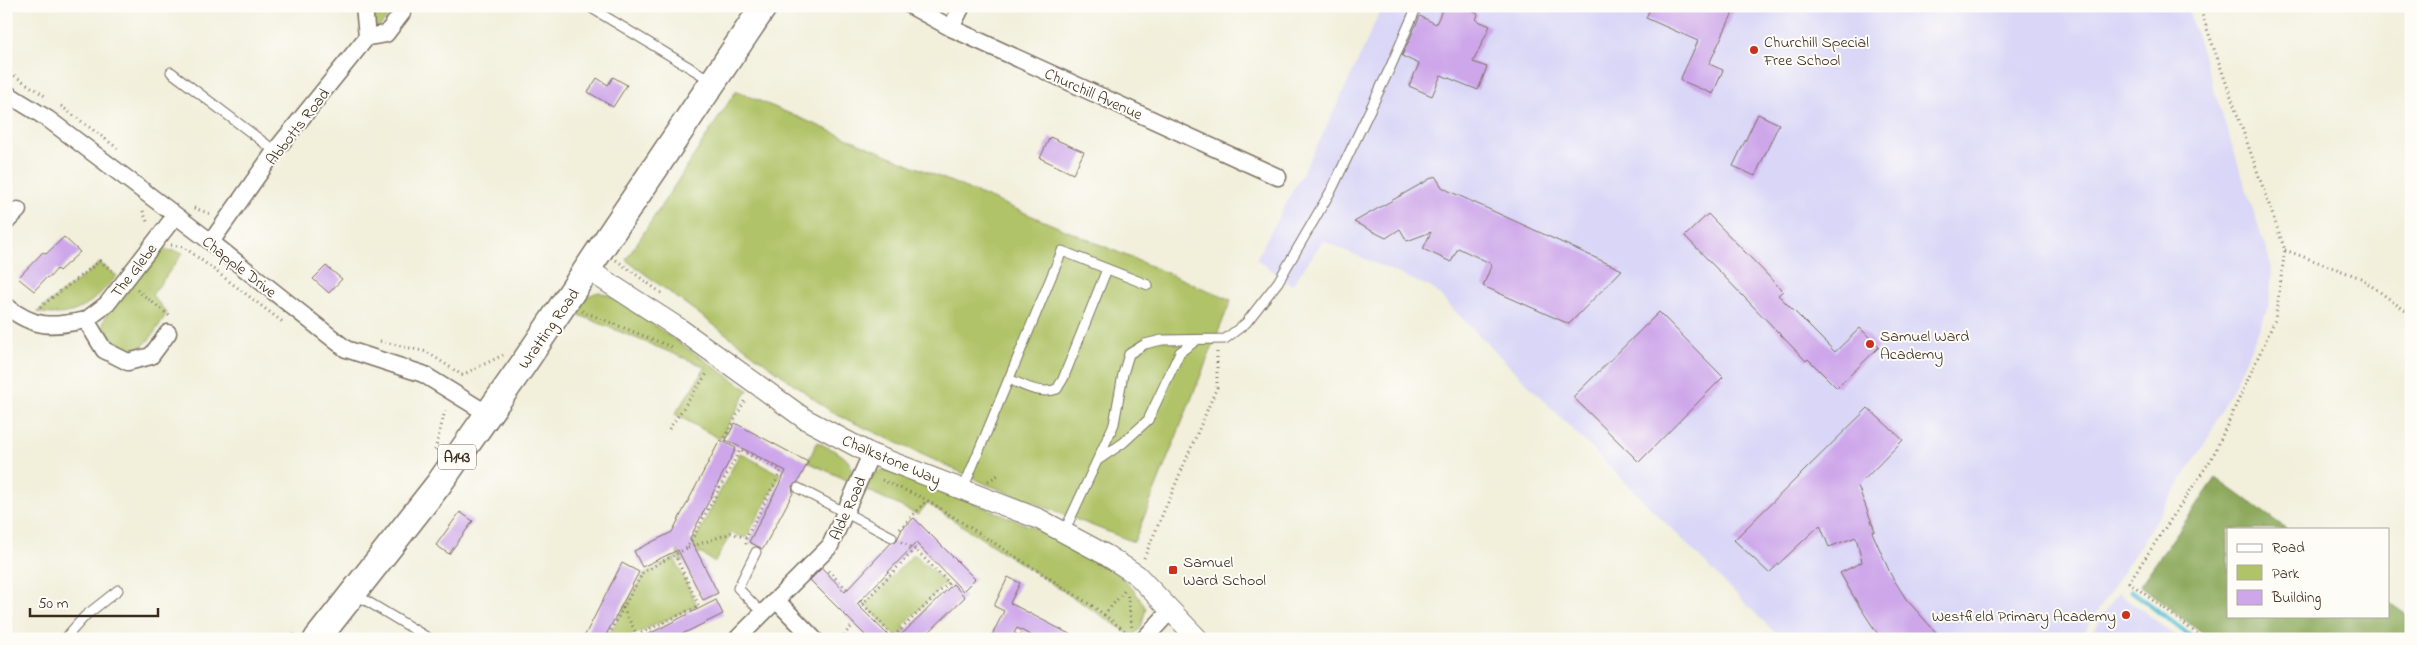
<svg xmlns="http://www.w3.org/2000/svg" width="2417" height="645" font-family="'Indie Flower',sans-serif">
<rect width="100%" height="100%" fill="#fdfcf7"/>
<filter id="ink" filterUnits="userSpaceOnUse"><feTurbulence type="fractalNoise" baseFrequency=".02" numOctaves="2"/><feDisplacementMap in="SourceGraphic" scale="10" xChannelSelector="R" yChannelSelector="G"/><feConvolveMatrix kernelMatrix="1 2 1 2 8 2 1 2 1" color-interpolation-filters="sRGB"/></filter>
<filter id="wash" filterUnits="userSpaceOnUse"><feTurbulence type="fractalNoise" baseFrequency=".0096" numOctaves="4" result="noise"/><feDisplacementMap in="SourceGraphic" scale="20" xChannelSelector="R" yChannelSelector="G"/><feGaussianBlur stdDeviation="1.12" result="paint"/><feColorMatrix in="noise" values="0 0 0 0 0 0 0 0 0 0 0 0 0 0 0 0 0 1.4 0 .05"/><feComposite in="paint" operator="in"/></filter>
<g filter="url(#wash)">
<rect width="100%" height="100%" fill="#f2efdb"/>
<!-- built -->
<path fill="#d9d6f7" d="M 1382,6 L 2187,6 L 2270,262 L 2272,273 L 2269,306 L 2236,382 L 2204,445 L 2080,639 L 1781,639 L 1432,288 L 1323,241 L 1292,285 L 1256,259 L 1319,142 L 1363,50 Z
M 2118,592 L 2180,639 L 2088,639 Z"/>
<!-- green -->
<path fill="#b0c367" stroke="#767642" d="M 371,6 L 391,6 L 391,13 L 377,30 L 371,26 Z
M 736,91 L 1231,300 L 1134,542 L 986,484 L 833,413 L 626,260 Z
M 159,248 L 183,253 L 152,295 L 167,313 C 160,323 154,335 146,343 C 131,358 101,346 103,324 C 104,320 106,316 107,313 Z
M 100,263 L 117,276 C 91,303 78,320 37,312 Z
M 599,292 L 613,297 L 748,390 L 720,439 L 675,414 L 706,367 L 572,312 C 580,302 586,295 599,292 Z
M 817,442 C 836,452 857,457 851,482 L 808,462 Z
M 740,453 L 781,475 L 746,538 L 731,533 L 715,562 L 700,553 L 680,562 L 677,552 L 695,540 Z
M 882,470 L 895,470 C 929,485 963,499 998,513 C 1047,534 1121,558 1146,609 L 1141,627 L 1133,636 L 927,503 L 918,515 L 865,489 L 874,474 Z
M 914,554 L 946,583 L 903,626 L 915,639 L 898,639 L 865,604 Z
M 674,558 L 697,605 L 625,639 L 606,639 L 645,574 Z"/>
<!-- forest -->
<path fill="#8ca95c" stroke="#646a3d" d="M 2216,478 L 2287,529 L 2228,529 L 2228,616 L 2388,616 L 2388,602 L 2411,618 L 2411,639 L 2209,639 L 2140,585 Z"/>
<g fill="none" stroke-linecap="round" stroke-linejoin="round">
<!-- stream -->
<path stroke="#55bdd2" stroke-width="5" d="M 2132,591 L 2194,639"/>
</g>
<g id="blocks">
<!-- building -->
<path fill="#cea7ea" d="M 1444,6 L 1462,6 L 1478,14 L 1476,20 L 1490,26 L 1473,62 L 1487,67 L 1478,90 L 1441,75 L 1432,96 L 1409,86 L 1419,64 L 1402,56 L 1420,16 L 1436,24 Z
M 1651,6 L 1736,6 L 1709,64 L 1723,70 L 1713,94 L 1680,80 L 1698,41 L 1646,18 Z
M 613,77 L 627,85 L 613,107 L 588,92 L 597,78 L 608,85 Z
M 1758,114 L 1779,124 L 1755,176 L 1733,166 Z
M 1050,137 L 1084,152 L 1073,174 L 1040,158 Z
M 1435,176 L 1442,187 L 1449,191 L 1622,270 L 1569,324 L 1483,286 L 1492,264 L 1458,248 L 1451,262 L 1423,249 L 1431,232 L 1407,241 L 1400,229 L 1386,238 L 1354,222 Z
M 1708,214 L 1783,291 L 1778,295 L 1835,352 L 1860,328 L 1879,347 L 1837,388 L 1808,359 L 1806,361 L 1685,236 Z
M 64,237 L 80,252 L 59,271 L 57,269 L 49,278 L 47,277 L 34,291 L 18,278 L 43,252 L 46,254 Z
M 326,266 L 342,279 L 329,293 L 313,279 Z
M 1659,312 L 1723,377 L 1639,462 L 1573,397 Z
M 1868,408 L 1903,440 L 1858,486 L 1875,531 L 1872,532 L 1891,575 L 1906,599 L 1942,639 L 1881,639 L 1858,604 L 1840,573 L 1862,562 L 1856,537 L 1829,547 L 1820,525 L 1769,573 L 1734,540 Z
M 735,423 L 808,462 L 798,482 L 792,486 L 793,493 L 763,549 L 749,542 L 786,471 L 726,440 Z
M 720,440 L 736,448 L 690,538 L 718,593 L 703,600 L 678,550 L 642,567 L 634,551 L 672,532 Z
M 460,512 L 473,521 L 449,554 L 436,545 Z
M 914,518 L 975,579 L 963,591 L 916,543 L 857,604 L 892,639 L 869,639 L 810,580 L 822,568 L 845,592 L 891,543 L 896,542 L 902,529 Z
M 622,563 L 639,572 L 604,639 L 583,639 Z
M 1008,577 L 1020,583 L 1010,603 L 1079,639 L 1038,639 L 1017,628 L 1011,639 L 990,639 L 1004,611 L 994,606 Z
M 953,584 L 965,597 L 922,639 L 897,639 Z
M 716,600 L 723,614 L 672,639 L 639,639 Z"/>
</g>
</g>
<g filter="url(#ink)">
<use href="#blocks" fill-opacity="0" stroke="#7b6f60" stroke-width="1"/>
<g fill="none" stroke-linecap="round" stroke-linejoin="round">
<!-- service casing -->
<g stroke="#7b6f60" stroke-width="11">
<path id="service" d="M 588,6 L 712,81
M 171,72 L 275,151
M 1009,379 C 1025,386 1040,395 1057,389 L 1063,379 L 1107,269
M 1098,460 L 1123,443 L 1148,420 L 1180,352 L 1197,340
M 798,488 L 892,537
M 963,489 L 1062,251 L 1148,285
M 1064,532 L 1114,424 L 1123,374 L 1129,354 L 1145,344 L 1162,340 L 1225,339 L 1246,323 L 1278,282 L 1332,189 L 1390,68 L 1417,6
M 756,552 L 738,588 L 763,614
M 355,594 L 430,639
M 72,639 L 68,635 L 85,616 L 118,590"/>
</g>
<!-- minor casing -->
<g stroke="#7b6f60" stroke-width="19">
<path id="minor" d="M 911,6 L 951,28 L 1278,177
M 951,28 L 962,6
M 367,37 L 386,34 L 402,13 L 399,6
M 6,93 L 48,119 L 211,242 L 346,349 L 423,374 L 488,414
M 6,222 L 18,210
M 211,242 L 275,151 L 367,37 L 364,6
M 6,306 C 35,329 52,327 86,320 L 104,350 L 128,362 L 151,356 L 168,333
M 86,320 L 107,304 L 175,216
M 776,600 L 814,639
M 737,639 L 830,546 L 871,454
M 1144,639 L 1170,611"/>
</g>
<!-- tertiary casing -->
<g stroke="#7b6f60" stroke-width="22">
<path id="tertiary" d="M 587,269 L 680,329 L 805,419 L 871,454 L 1039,519 L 1106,555 L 1137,575 L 1198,639"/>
</g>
<!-- primary casing -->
<g stroke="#7b6f60" stroke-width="29">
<path id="primary" d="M 317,639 L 438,485 L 522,366 L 764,6"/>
</g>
<!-- path -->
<path stroke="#7b6f60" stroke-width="3" stroke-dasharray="1 4" stroke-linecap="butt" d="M 2199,6 L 2285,250 L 2275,320 L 2212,458 L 2129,582 L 2204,639
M 784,13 L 789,6
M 6,70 L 45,96
M 61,106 L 120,150
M 194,208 L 211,214
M 143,211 L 148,224
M 171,245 L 184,247 L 284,323
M 2285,250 L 2361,278 L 2411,315
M 616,260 L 664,295
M 137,290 L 171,317
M 40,307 L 100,261 L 114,272
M 582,311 L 674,348
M 380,341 L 427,352 L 462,375 L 503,355
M 669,429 L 708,372
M 726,441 L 724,440 L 746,398
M 435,450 L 446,407
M 882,480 L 927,500 L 1094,607 L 1130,635
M 988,481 L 998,475
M 900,529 L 927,500
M 901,542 L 915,549
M 688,548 L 731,533 L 746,538
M 1144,558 L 1217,387 L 1217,349
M 828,571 L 847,589
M 1127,591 L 1132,629
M 860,601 L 896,639
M 862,604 L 915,549 L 949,583 L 894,636
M 623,608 L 637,635 L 699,606 L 675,555
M 1104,615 L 1126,589
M 291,639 L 296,632
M 606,639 L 643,572 L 687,548 L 740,450 L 781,471 L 746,538 L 746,545
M 840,639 L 854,624
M 1014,639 L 1017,633 L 1029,639"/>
<!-- service -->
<use href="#service" stroke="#fff" stroke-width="9"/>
<!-- minor -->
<use href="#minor" stroke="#fff" stroke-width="16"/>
<!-- tertiary -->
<use href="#tertiary" stroke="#fff" stroke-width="20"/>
<!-- primary -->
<use href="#primary" stroke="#fff" stroke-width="26"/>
</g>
</g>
<!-- markers -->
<g fill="#c8321e" stroke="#fdfcf7" stroke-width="2">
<circle cx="1754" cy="50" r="5"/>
<circle cx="1870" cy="344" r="5"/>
<rect x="1168" y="565" width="10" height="10" rx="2.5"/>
<circle cx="2126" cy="615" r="5"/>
</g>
<g text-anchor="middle" stroke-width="4" stroke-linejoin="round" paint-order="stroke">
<!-- shield labels -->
<rect fill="#fdfcf7" stroke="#75695f" stroke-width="1" x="438" y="444.5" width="38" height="25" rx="4"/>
<g font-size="15" font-weight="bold" fill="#3b2a1e">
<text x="457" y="462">A143</text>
</g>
<!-- poi labels -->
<g font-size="16" fill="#3b2a1e" stroke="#fdfcf7" text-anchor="start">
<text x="1764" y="47">Churchill Special<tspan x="1764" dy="18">Free School</tspan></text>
<text x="1880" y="341">Samuel Ward<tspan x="1880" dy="18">Academy</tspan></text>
<text x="1183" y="567">Samuel<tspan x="1183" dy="18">Ward School</tspan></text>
<text x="2116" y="621" text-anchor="end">Westfield Primary Academy</text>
</g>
<!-- street labels -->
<g font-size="16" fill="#3b2a1e" stroke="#fdfcf7">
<text transform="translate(1094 93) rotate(24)" y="6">Churchill Avenue</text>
<text transform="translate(297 126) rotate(-52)" y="6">Abbotts Road</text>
<text transform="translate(240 266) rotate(38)" y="6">Chapple Drive</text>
<text transform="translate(133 270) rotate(-52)" y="6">The Glebe</text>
<text transform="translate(548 328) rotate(-55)" y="6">Wratting Road</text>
<text transform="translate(892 459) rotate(23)" y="6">Chalkstone Way</text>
<text transform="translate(847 508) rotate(-66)" y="6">Alde Road</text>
</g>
</g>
<!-- margin -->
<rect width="2417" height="645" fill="none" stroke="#fdfcf7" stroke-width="25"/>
<!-- legend -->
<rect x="2227" y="528" width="162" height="90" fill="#fdfcf7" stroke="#afa8a0"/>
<rect x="2237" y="544" width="25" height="8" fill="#ffffff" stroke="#afa8a0"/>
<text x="2272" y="552" font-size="15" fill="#3b2a1e">Road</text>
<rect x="2237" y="565" width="25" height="15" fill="#b0c367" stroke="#afa8a0"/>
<text x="2272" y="578" font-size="15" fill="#3b2a1e">Park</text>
<rect x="2237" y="590" width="25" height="15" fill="#cea7ea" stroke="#afa8a0"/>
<text x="2272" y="602" font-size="15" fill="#3b2a1e">Building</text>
<!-- scale -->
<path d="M30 608v8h128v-8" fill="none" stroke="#3b2a1e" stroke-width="2.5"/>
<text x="38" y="608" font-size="15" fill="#3b2a1e" stroke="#fdfcf7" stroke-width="4" paint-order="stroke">50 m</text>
</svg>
